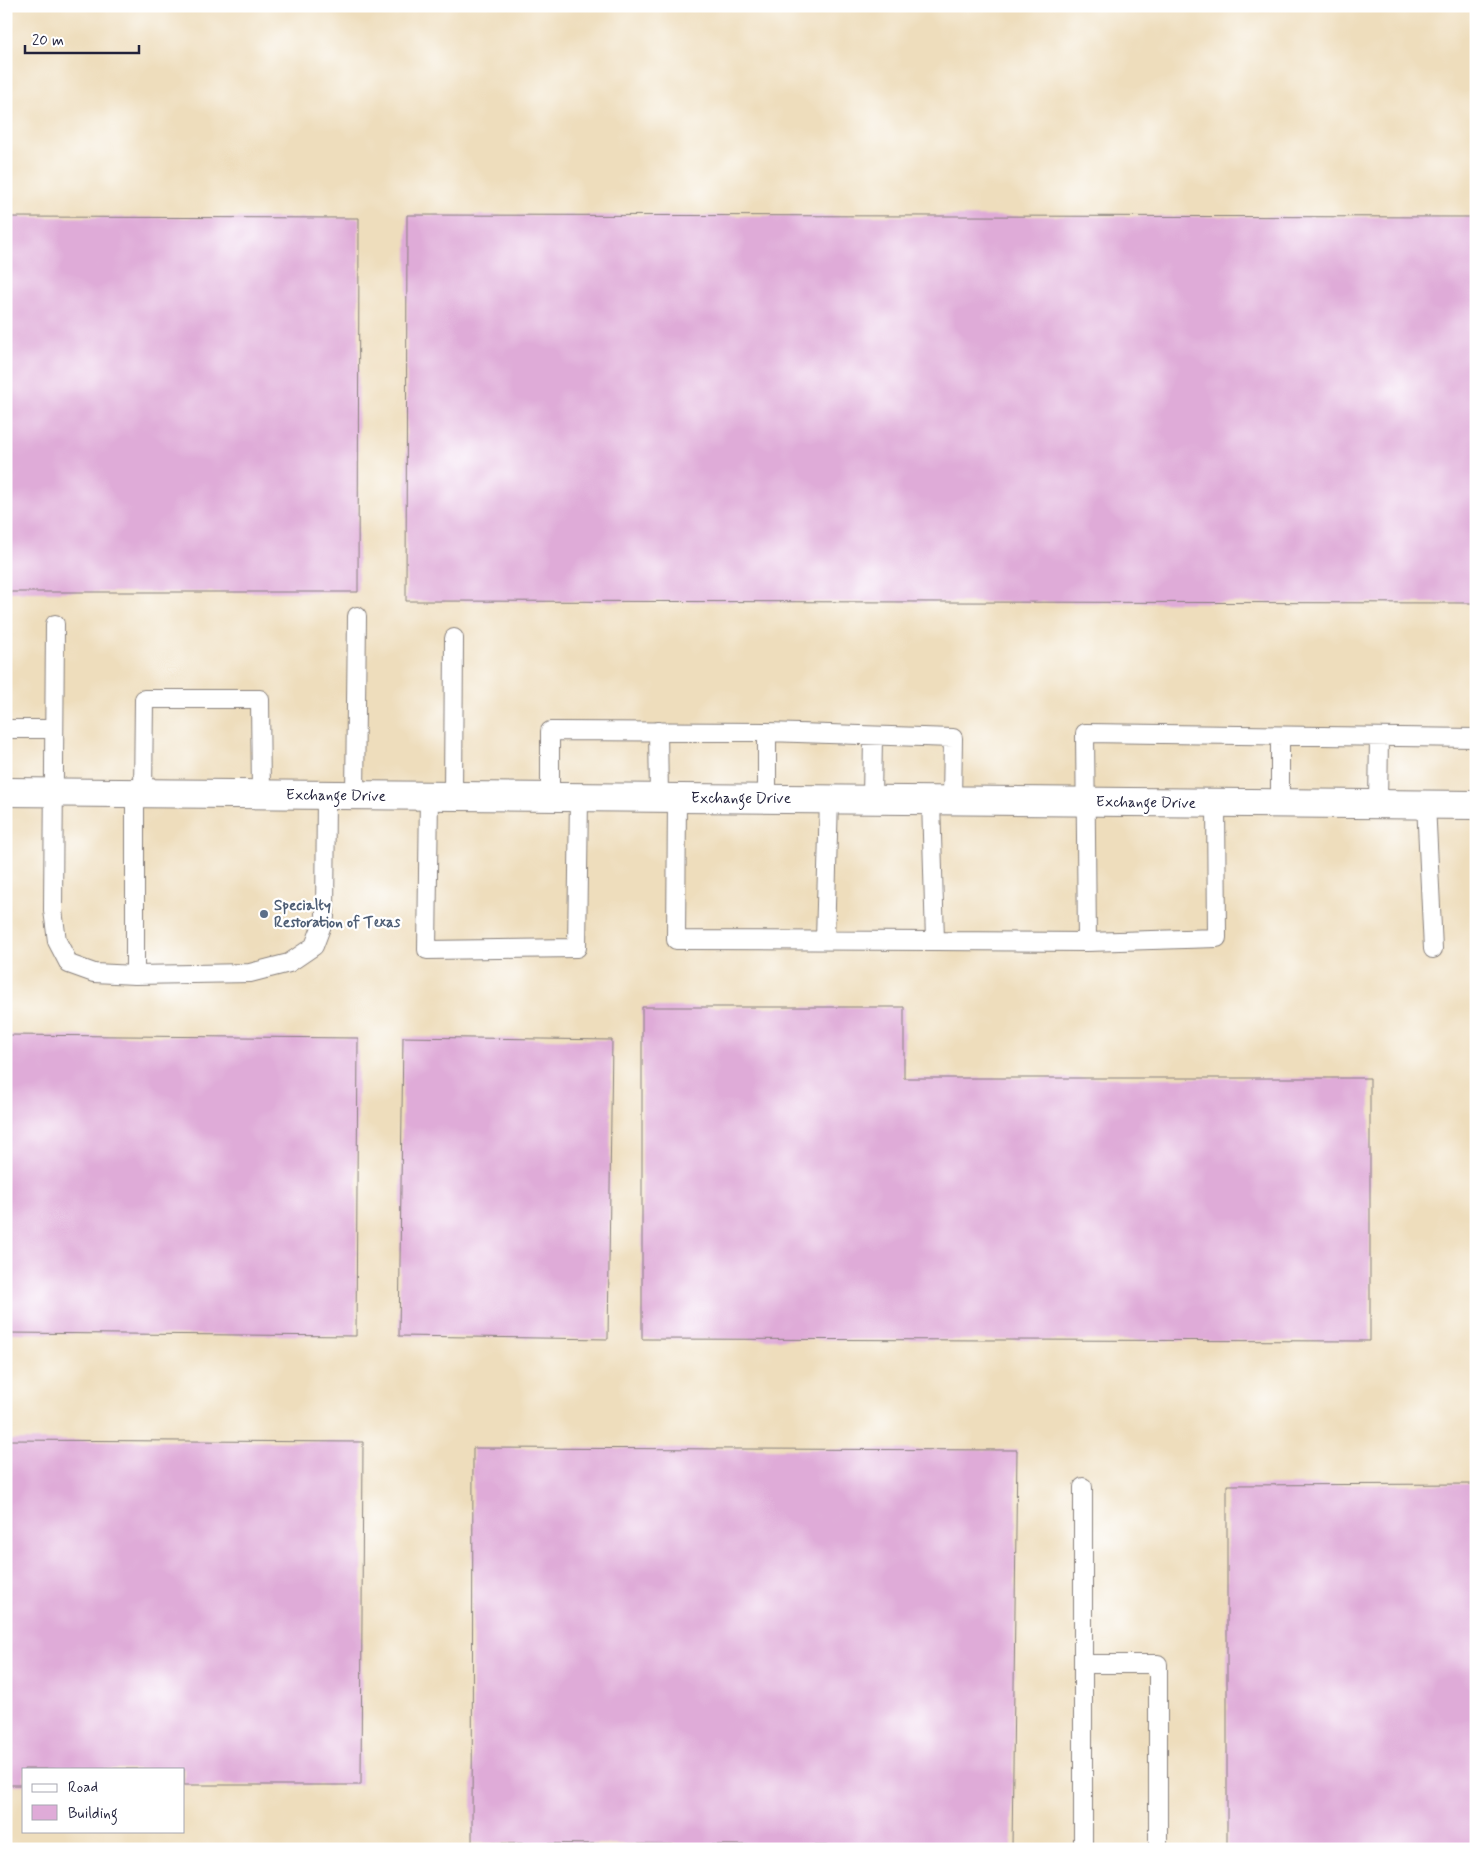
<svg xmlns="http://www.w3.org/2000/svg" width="1482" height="1855" font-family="Mynerve,sans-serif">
<rect width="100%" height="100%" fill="#fff"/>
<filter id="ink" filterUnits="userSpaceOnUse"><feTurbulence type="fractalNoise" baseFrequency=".02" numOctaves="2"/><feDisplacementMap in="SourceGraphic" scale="10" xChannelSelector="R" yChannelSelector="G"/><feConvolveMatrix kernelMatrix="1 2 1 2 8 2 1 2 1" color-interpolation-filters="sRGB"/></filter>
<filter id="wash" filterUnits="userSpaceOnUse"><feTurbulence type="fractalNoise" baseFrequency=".0096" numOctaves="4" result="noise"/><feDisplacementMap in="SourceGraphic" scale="20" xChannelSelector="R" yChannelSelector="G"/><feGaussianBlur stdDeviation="1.12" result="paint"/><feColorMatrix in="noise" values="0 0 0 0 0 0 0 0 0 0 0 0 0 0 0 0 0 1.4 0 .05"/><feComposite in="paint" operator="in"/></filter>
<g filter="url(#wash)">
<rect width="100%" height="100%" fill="#eeddbc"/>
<g id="blocks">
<!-- building -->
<path fill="#dfabd8" d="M 407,215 L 1476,217 L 1476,603 L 406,601 Z
M 6,217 L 359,218 L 358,592 L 6,592 Z
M 642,1007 L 904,1007 L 904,1078 L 1370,1078 L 1370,1341 L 642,1339 Z
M 6,1035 L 358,1038 L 356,1336 L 6,1333 Z
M 403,1037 L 612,1040 L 608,1339 L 399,1336 Z
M 6,1440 L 363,1442 L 361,1785 L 184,1785 L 184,1769 L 24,1769 L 24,1785 L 6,1785 Z
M 473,1448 L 1017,1450 L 1012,1847 L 472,1843 Z
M 1476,1484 L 1476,1849 L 1227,1849 L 1227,1485 Z"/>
</g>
</g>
<g filter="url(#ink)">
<use href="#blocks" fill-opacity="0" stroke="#88807c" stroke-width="1"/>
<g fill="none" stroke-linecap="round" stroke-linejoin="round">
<!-- service casing -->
<g stroke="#88807c" stroke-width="20">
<path id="service" d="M 55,624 L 53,910 L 57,941 L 69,964 L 94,973 L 135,975 L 250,973 L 289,963 L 314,946 L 325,917 L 326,795
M 6,729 L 53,729
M 658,731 L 659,797
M 767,732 L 767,799
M 1280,736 L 1280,802
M 135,794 L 135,975
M 143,794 L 144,699 L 260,699 L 261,794
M 355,795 L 357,616
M 429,795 L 427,950 L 577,948 L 579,797
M 453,796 L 454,638
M 550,797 L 550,731 L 767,732 L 953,738 L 952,800
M 677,798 L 676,940 L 935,941
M 872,799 L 873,736
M 931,800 L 935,941 L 1087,942 L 1217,938 L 1216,802
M 1378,804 L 1379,738
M 1426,804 L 1433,949
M 825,940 L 829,799
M 1087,942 L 1085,733 L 1476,738
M 1083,1664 L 1158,1664 L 1158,1849
M 1083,1849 L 1083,1487"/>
</g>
<!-- minor casing -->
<g stroke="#88807c" stroke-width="30">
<path id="minor" d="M 6,792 L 1476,805"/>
</g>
<!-- service -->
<use href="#service" stroke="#fff" stroke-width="18"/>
<!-- minor -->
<use href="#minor" stroke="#fff" stroke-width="28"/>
</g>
</g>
<!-- markers -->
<circle fill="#5c6f8a" stroke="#fff" stroke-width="2" cx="264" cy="914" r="5"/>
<g text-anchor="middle" stroke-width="4.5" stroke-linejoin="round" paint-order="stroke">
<!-- street labels -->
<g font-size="15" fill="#22223b" stroke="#fff">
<text transform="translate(336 795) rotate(1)" y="5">Exchange Drive</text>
<text x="741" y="803">Exchange Drive</text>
<text transform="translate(1146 802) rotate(1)" y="5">Exchange Drive</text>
</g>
<!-- service labels -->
<g font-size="15" font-weight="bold" fill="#4e5e75" stroke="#fff" text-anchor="start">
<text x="274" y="910">Specialty<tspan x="274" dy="17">Restoration of Texas</tspan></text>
</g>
</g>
<!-- margin -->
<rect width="1482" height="1855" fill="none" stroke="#fff" stroke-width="25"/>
<!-- legend -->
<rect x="22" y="1768" width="162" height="65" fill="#ffffff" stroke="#a7a7b1"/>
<rect x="32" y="1784" width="25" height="8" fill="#ffffff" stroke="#a7a7b1"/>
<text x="68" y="1792" font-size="15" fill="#22223b">Road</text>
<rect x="32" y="1805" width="25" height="15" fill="#dfabd8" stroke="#a7a7b1"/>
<text x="68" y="1818" font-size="15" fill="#22223b">Building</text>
<!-- scale -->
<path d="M25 45v8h114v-8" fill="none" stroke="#22223b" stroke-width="2.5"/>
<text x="32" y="45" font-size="15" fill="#22223b" stroke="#ffffff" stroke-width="4" paint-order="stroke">20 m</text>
</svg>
